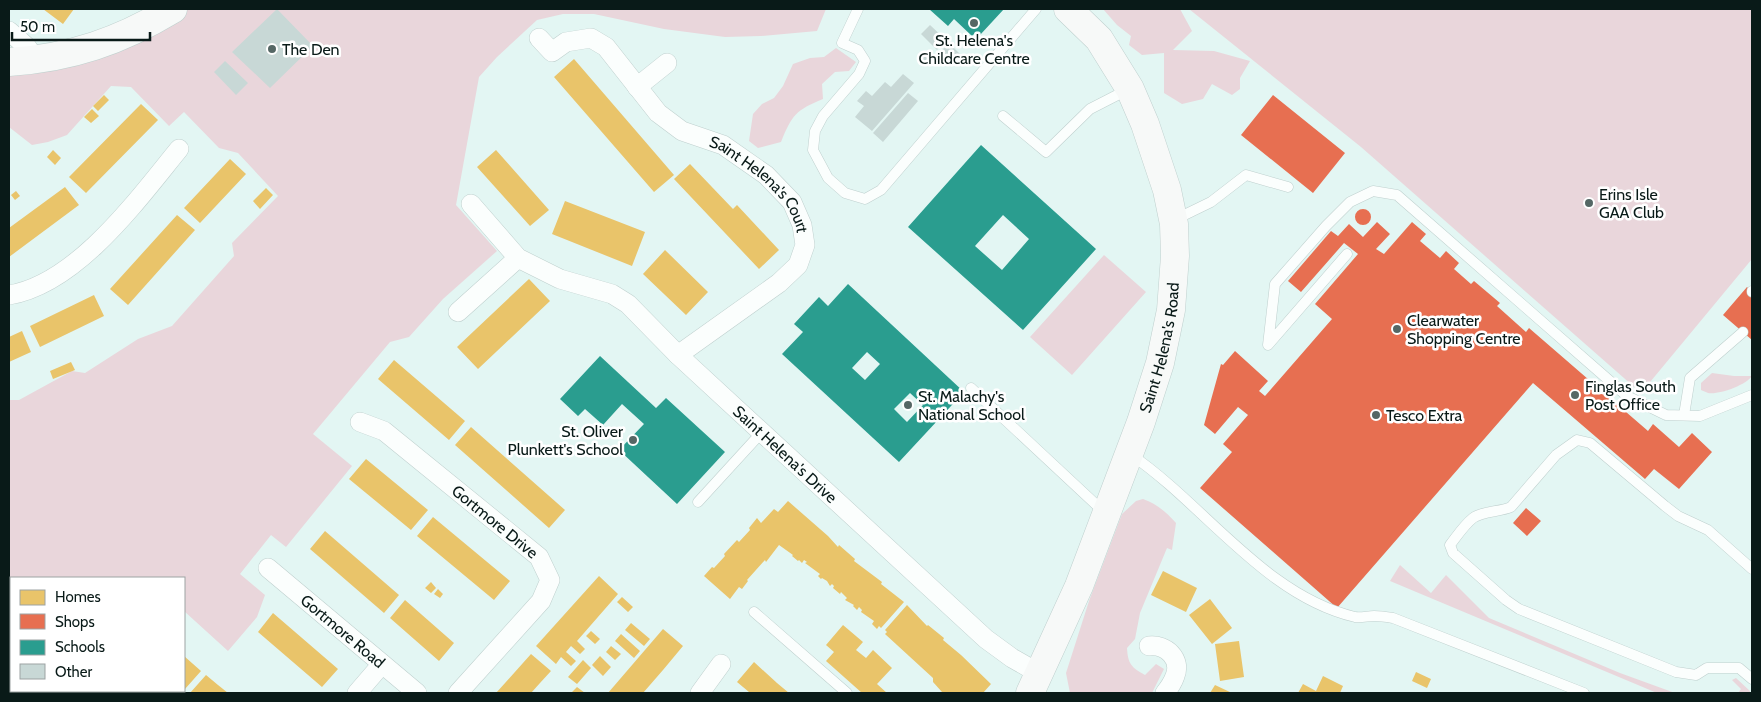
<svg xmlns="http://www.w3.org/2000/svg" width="1761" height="702" font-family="Cabin,sans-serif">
<rect width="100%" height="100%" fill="#e3f6f3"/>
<!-- green -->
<path fill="#e9d6db" d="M 174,9 L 826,9 L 817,31 L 761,36 L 725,37 L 664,29 L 594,14 L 563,14 L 537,20 L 497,57 L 479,77 L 456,205 L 497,251 L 443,299 L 409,337 L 390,342 L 313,434 L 352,466 L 286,547 L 271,535 L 240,574 L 265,595 L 257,617 L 228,651 L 184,611 L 184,578 L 11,578 L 11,641 L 9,646 L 9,400 L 19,400 L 72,371 L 85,373 L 138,339 L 172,326 L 234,256 L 232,243 L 278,196 L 238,153 L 219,148 L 184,112 L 169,126 L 131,87 L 111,86 L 67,135 L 48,142 L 32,145 L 9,127 L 9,63 Z
M 1103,9 L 1180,9 L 1192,31 L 1173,50 L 1214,51 L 1250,61 L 1240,78 L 1240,89 L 1232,95 L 1212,84 L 1203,99 L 1182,104 L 1164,93 L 1164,53 L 1142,55 L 1129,45 L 1131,36 L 1117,25 Z
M 1189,9 L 1752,9 L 1752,259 L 1641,393 L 1361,147 Z
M 836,48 L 856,62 L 849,71 L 835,72 L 822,84 L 823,99 C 796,110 792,115 781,142 L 758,148 L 749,141 L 753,114 L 762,104 L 774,98 L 783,86 L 793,64 L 810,58 L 824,57 Z
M 1104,255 L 1146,292 L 1072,375 L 1030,337 Z
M 1712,373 L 1734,376 L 1752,376 C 1746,385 1719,395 1708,393 C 1706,392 1703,391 1701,390 L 1701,383 Z
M 1143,499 C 1157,504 1166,512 1176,523 L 1172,550 L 1167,548 L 1140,613 L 1135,639 L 1127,648 C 1128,664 1131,667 1145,675 L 1156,664 L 1164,669 L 1152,693 L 1070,693 L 1066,673 L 1089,601 L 1122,514 L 1136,501 Z
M 1400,565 L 1431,593 L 1446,575 L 1489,618 L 1620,673 L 1675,693 L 1657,693 L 1390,581 Z
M 1736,678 L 1750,691 L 1750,693 L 1738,693 L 1741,689 L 1732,680 Z"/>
<!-- homes -->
<path fill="#e9c46a" d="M 43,9 L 74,9 L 63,24 Z
M 574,59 L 674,175 L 654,192 L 554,77 Z
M 104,95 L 109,100 L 98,111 L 93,106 Z
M 141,104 L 158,120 L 86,193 L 69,177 Z
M 92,109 L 99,116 L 91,123 L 84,117 Z
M 53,150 L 61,158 L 55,165 L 47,157 Z
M 496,150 L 549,210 L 530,226 L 477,167 Z
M 230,159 L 246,174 L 200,223 L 184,208 Z
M 690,164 L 733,209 L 737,205 L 779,250 L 759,269 L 674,179 Z
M 65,187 L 79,205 L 9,257 L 9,228 Z
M 266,188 L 273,195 L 260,209 L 253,201 Z
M 16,191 L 20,196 L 15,200 L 11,195 Z
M 565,201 L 645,232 L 632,266 L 552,234 Z
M 177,215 L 195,230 L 128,305 L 110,289 Z
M 665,250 L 708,292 L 686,315 L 643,274 Z
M 529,279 L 550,301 L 478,369 L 457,347 Z
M 94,295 L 104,316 L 40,347 L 30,326 Z
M 22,331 L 31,352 L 9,362 L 9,337 Z
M 394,360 L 465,421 L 449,440 L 378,379 Z
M 71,362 L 75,370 L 53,379 L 50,371 Z
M 471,427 L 565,510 L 549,528 L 455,445 Z
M 366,459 L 428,510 L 411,530 L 349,479 Z
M 788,501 L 828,536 L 838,547 L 839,545 L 855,559 L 854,561 L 882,582 L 881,584 L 904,602 L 881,628 L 879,626 L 877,629 L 872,624 L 874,621 L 861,612 L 862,610 L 859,607 L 857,610 L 853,606 L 854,605 L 845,600 L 847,598 L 841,592 L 840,594 L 833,588 L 834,586 L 832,584 L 830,586 L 827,581 L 822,578 L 821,579 L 818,576 L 820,574 L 805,563 L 807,562 L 804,560 L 802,563 L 799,560 L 798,561 L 792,556 L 793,555 L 779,545 L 766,562 L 765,560 L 747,580 L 748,581 L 742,589 L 739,587 L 730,599 L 704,576 L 712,567 L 714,568 L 725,556 L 724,554 L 737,540 L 739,542 L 750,530 L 749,528 L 757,518 L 761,523 L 774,509 L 778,512 Z
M 433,517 L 510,581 L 494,600 L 417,536 Z
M 325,531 L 399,595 L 384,613 L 310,549 Z
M 1163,571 L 1197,588 L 1186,612 L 1151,595 Z
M 599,576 L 618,594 L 577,641 L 585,649 L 580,654 L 571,646 L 566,652 L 576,661 L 571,666 L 561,657 L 556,664 L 536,646 Z
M 431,582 L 436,588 L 431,593 L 425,588 Z
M 438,589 L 443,594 L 440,598 L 434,594 Z
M 622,597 L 633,607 L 628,612 L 617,602 Z
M 1210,599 L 1232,628 L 1212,644 L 1189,615 Z
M 405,600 L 454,643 L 439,661 L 390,618 Z
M 907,605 L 927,626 L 928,625 L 944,638 L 943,640 L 961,655 L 991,684 L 983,693 L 942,692 L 933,682 L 933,678 L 885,634 L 887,632 L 885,630 Z
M 273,613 L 338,669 L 322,687 L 258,632 Z
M 631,623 L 650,639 L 644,646 L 625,630 Z
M 843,625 L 863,642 L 856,650 L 866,658 L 873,650 L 892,668 L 877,684 L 887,693 L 862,693 L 826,661 L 834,652 L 826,645 Z
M 663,629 L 683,646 L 663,670 L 643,693 L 608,693 Z
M 591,631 L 600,639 L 595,644 L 586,636 Z
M 621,634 L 640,651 L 634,658 L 615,641 Z
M 1239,641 L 1244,677 L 1220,681 L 1215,644 Z
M 611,646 L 621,654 L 615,660 L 606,652 Z
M 531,654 L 551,671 L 540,683 L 531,693 L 496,693 Z
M 184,656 L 201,671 L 185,689 L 184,688 Z
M 600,656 L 611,667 L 603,676 L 592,665 Z
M 583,660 L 591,668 L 577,684 L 568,677 Z
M 754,662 L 777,683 L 789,693 L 749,692 L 737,682 Z
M 1416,672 L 1431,679 L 1427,688 L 1412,681 Z
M 206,675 L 218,685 L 228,693 L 190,693 Z
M 1323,676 L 1343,686 L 1340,693 L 1298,693 L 1303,684 L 1316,691 Z
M 1215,685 L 1232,693 L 1210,693 Z
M 577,687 L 585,693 L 571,693 Z
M 45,691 L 85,691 L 88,693 L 48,693 Z"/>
<!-- shops -->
<path fill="#e76f51" d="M 1273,95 L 1345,153 L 1313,193 L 1241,135 Z
M1355 217a8 8 0 1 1 16 0a8 8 0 1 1-16 0Z
M 1377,222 L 1390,234 L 1376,249 L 1384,254 L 1412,222 L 1426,234 L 1420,241 L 1440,258 L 1446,251 L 1459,263 L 1454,269 L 1471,284 L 1474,281 L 1500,303 L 1497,306 L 1526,332 L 1529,328 L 1648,431 L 1653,424 L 1679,447 L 1692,433 L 1712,452 L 1679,489 L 1654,469 L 1645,479 L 1533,383 L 1337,608 L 1200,488 L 1232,452 L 1223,444 L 1248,415 L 1238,407 L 1215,434 L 1204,425 L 1221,364 L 1223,365 L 1235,351 L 1268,381 L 1259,391 L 1265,396 L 1332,319 L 1315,304 L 1358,254 L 1344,243 L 1301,292 L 1288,281 L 1331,231 L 1338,236 L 1349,224 L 1363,237 Z
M 1747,287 L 1752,292 L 1752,340 L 1723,315 Z
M 1526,508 L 1541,521 L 1527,536 L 1513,523 Z"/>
<!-- schools -->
<path fill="#2a9d8f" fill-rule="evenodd" d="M 929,9 L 1004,9 L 980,35 L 976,32 L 972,36 L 954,19 L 948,26 Z
M 981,145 L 1096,249 L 1023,330 L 908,227 ZM 1003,215 L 1029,239 L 1002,270 L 975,246 Z
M 848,284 L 964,392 L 899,462 L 782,354 L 803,332 L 794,324 L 819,297 L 828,306 ZM 867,352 L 880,364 L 865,380 L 852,368 ZM 910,393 L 923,405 L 907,422 L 894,409 Z
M 600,356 L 656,408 L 666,398 L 725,452 L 677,504 L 619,450 L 644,424 L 622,404 L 603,425 L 585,409 L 578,416 L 560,399 Z"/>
<!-- building -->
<path fill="#c8d8d6" d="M 277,9 L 313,46 L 270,88 L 232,52 Z
M 930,25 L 946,40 L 937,50 L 921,34 Z
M 949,43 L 960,54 L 951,63 L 940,52 Z
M 928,51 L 931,54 L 923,64 L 920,61 Z
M 225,61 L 248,83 L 236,95 L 214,72 Z
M 903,74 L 914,83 L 872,131 L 855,117 L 864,106 L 857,101 L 866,91 L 872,96 L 885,82 L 891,87 Z
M 908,93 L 918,101 L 883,142 L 873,133 Z"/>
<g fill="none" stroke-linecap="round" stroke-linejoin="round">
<!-- lane casing -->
<g stroke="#bfd0ce" stroke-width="11">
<path id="lane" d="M 858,9 L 842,43 L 858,50 L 865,61 L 859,74 L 823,116 L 815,131 L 813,150 L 828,178 L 845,193 L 865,199 L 881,190 L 1036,9
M 1003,116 L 1046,152 L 1090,109 L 1129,89
M 1174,220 L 1211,202 L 1246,175 L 1288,187
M 1347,254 L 1268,345 L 1275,284 L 1326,226 L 1350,202 L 1373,191 L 1397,195 L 1627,396 L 1666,415 L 1700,416 L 1752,395
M 1752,292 L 1752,291
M 971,388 L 1104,512
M 1684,415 L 1690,378 L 1743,332
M 1130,454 C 1205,505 1265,596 1355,617 C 1361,618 1368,616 1374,616 C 1380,616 1387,617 1393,618 L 1584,693
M 698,502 L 762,432
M 1752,569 L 1708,530 L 1678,516 L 1665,506 L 1590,443 L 1577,440 L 1556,455 L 1511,507 C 1500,512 1482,511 1473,518 C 1464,525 1457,536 1450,545 L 1453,553 L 1506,600 L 1519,609 L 1676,672 L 1696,675 L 1707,668 L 1739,668 L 1752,679
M 754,612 L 847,693"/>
</g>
<!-- street casing -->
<g stroke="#bfd0ce" stroke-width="20">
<g id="street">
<path d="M 9,31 L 27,47 L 35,59"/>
<path id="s1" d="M 539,38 L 552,52 L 566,42 L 591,38 L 606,47 L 658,113 L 682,131 L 723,145 L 766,175 L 792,202 L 802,225 L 805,245 L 798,265 L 779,283 L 678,355"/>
<path d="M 637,87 L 667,63"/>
<path id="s2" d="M 471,204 L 518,258 L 560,279 L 612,294 L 628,304 L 678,355 L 986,639 L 1012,658 L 1040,674"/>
<path d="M 9,295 C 77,284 138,199 179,149"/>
<path d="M 458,312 L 518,258"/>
<path id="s3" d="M 360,422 L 384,431 L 539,557 L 550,580 L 541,601 L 458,693"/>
<path id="s4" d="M 268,568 L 417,693"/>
<path d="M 1149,646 C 1166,644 1182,659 1175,676 C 1173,682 1169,688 1165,693"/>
<path d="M 131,691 L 134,693"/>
<path d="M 357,693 L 382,664"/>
<path d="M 700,693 L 721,664"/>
</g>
</g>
<!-- secondary casing -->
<g stroke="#bfd0ce" stroke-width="29">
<g id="secondary">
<path d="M 9,62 C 71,58 120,41 173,9"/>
<path id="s5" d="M 1030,693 L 1079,586 L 1141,422 L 1160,363 L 1171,310 L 1175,256 L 1174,224 L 1167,190 L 1145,124 L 1130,89 L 1099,39 L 1068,9"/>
</g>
</g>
<!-- lane -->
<use href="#lane" stroke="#fbfefd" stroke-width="10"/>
<!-- street -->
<use href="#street" stroke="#fbfefd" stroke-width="19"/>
<!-- secondary -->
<use href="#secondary" stroke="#f7f9f8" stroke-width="28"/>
</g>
<!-- markers -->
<g fill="#556765" stroke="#fff" stroke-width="2">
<circle cx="974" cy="23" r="5"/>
<circle cx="272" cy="49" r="5"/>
<circle cx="1589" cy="203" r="5"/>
<circle cx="1397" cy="329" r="5"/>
<circle cx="1575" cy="395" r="5"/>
<circle cx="908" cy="405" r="5"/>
<circle cx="1376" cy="415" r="5"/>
<circle cx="633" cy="440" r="5"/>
</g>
<g text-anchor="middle" stroke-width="5" stroke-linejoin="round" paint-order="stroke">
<!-- poi labels -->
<g font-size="16" fill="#091a18" stroke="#fff" text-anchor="start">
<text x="974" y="46" text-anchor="middle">St. Helena's<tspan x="974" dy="18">Childcare Centre</tspan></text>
<text x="282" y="55">The Den</text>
<text x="1599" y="200">Erins Isle<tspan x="1599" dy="18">GAA Club</tspan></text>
<text x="1407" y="326">Clearwater<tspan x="1407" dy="18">Shopping Centre</tspan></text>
<text x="1585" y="392">Finglas South<tspan x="1585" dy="18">Post Office</tspan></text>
<text x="918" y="402">St. Malachy's<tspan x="918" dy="18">National School</tspan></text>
<text x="1386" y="421">Tesco Extra</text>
<text x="623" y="437" text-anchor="end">St. Oliver<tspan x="623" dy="18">Plunkett's School</tspan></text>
</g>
<!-- street labels -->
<g font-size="16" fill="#091a18" stroke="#fff">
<text dy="6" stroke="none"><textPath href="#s1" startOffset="291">Saint Helena's Court</textPath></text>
<text dy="6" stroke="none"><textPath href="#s5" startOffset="370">Saint Helena's Road</textPath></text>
<text dy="6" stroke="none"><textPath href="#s2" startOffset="409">Saint Helena's Drive</textPath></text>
<text dy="6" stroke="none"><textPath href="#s3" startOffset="169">Gortmore Drive</textPath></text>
<text dy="6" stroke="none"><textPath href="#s4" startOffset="98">Gortmore Road</textPath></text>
</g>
</g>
<!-- border -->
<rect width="1761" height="702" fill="none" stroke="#091a18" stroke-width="20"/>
<!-- legend -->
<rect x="10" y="577" width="175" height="115" fill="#ffffff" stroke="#9da3a3"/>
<rect x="20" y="590" width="25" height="15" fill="#e9c46a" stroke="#9da3a3"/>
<text x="55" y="602" font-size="15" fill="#091a18">Homes</text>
<rect x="20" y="614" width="25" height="15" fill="#e76f51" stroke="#9da3a3"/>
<text x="55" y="627" font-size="15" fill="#091a18">Shops</text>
<rect x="20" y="640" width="25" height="15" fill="#2a9d8f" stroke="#9da3a3"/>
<text x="55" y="652" font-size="15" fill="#091a18">Schools</text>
<rect x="20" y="664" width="25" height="15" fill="#c8d8d6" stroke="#9da3a3"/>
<text x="55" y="677" font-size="15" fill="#091a18">Other</text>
<!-- scale -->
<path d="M12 32v8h138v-8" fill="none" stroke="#091a18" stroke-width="2.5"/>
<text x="20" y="32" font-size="15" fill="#091a18" stroke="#ffffff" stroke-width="4" paint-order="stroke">50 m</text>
</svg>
